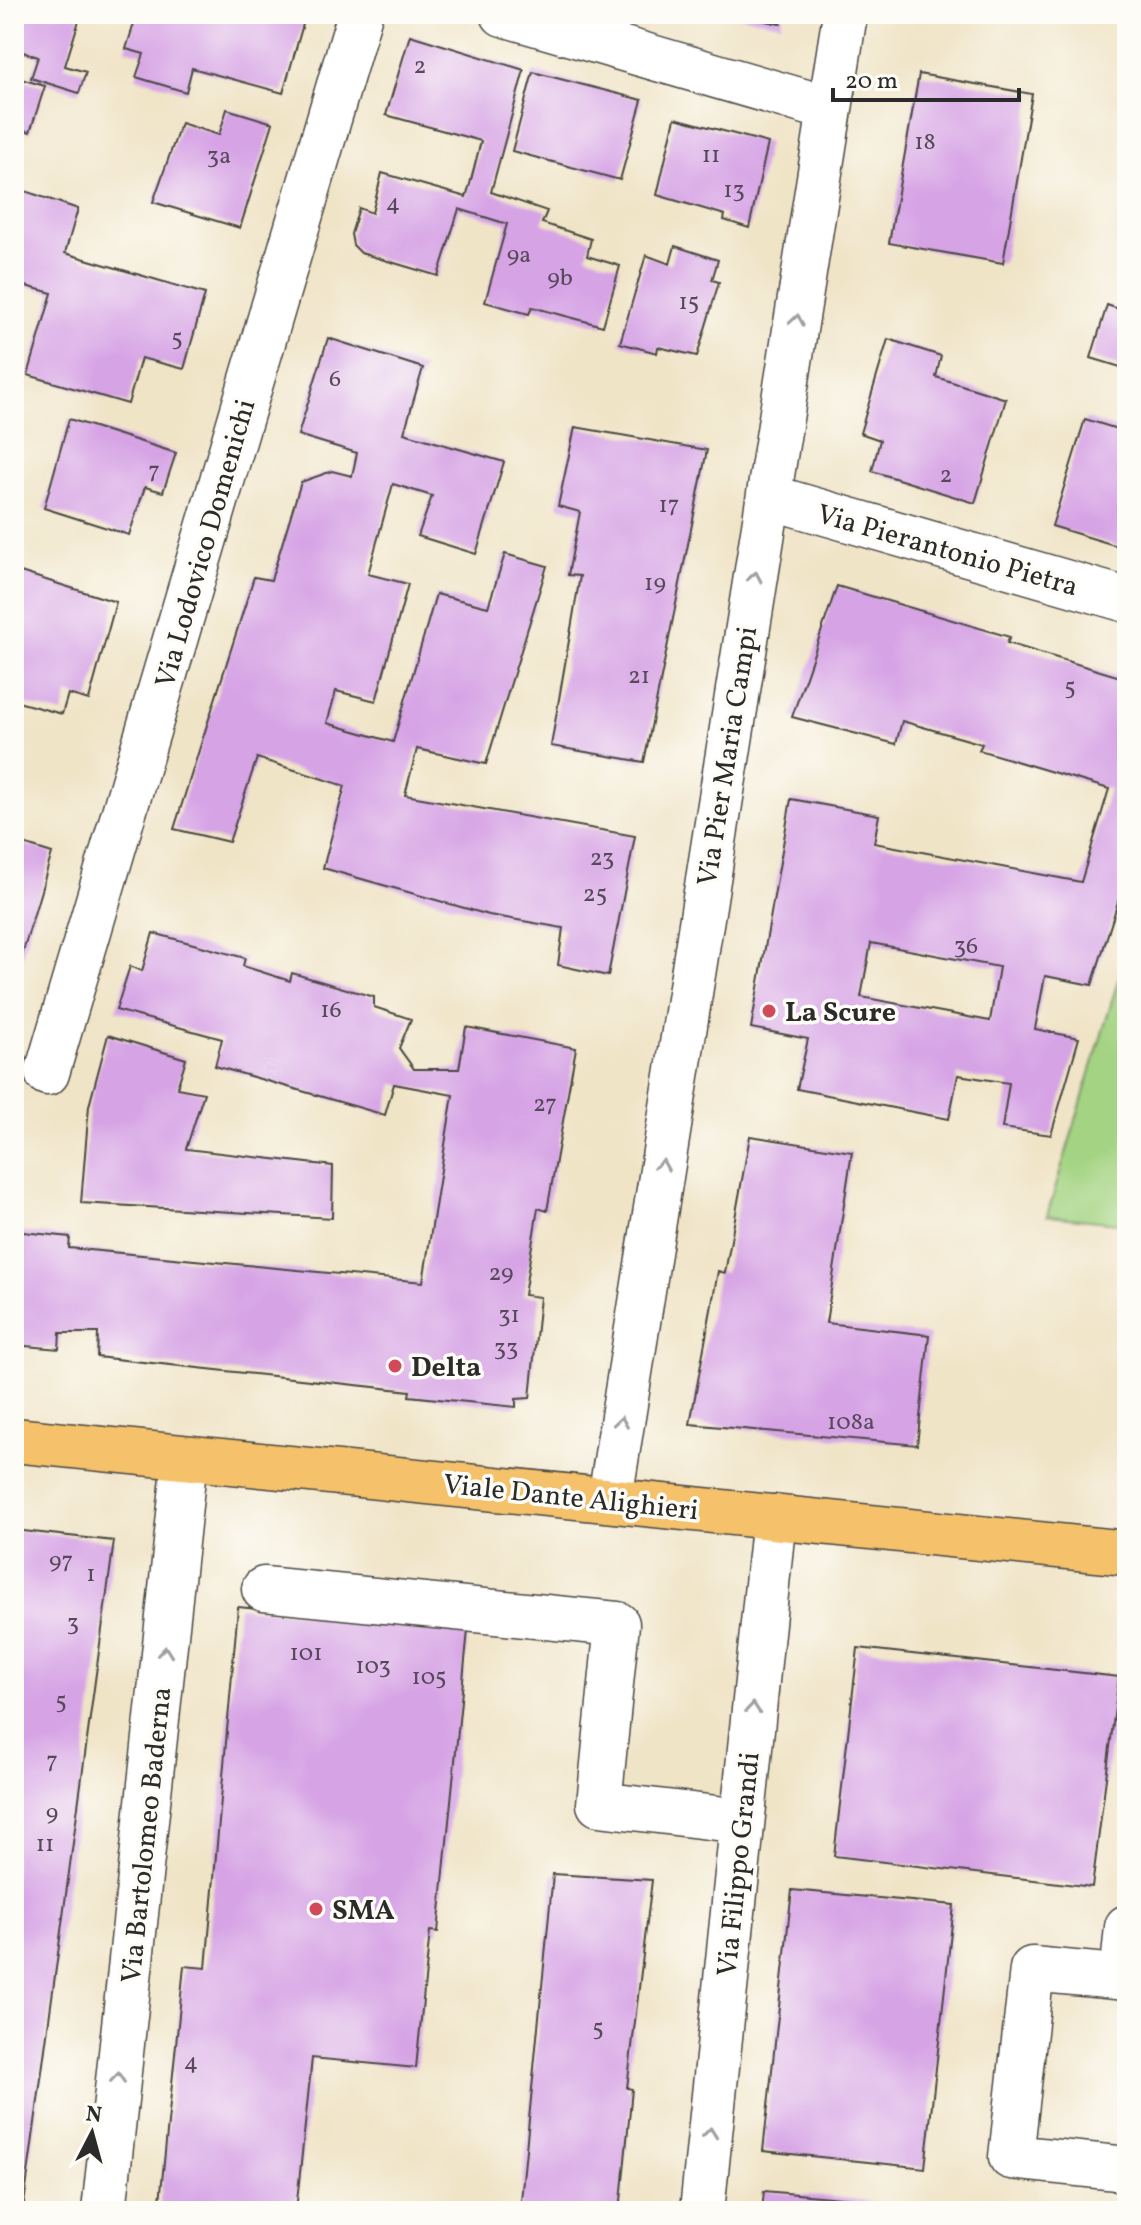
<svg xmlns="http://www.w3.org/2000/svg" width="1141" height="2225" font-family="Vollkorn,serif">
<rect width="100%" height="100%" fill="#fdfcf7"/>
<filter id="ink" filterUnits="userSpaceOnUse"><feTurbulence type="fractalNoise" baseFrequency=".0125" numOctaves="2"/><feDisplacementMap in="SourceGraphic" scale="16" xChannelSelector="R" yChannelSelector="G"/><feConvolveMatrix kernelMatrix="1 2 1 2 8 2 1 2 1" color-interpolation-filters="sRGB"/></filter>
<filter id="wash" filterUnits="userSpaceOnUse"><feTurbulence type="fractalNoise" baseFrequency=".006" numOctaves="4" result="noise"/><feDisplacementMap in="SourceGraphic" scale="32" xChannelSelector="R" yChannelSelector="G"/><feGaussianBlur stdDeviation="1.8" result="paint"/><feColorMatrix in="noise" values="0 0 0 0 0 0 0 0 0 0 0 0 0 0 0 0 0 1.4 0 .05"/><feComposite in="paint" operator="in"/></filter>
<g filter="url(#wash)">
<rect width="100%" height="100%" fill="#f0e4c7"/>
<!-- green -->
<path fill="#a4d483" stroke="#688057" stroke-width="2" d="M 1127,951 L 1127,1224 L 1047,1216 Z"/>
<g id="blocks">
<!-- building -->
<path fill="#d6a3e5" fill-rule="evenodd" d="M 14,14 L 81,14 L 65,66 L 86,72 L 79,93 L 31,78 L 38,57 L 14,49 Z
M 137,14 L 306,14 L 283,93 L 192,68 L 186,92 L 136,77 L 144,54 L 126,49 Z
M 729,14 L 783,14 L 781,24 Z
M 410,35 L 524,70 L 491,192 L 547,211 L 542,223 L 591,239 L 587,256 L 620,266 L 603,326 L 532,307 L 529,314 L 485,302 L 507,224 L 459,209 L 438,276 L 361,253 L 353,245 L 351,234 L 359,208 L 372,213 L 382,173 L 466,197 L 470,184 L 481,141 L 386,115 Z
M 533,72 L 642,100 L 620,180 L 512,151 Z
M 919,74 L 1032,94 L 1003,263 L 889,243 Z
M 14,77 L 45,86 L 30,132 L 14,127 Z
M 227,109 L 273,123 L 240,228 L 153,202 L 181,123 L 219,135 Z
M 675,118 L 768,143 L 749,228 L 724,220 L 725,215 L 657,195 Z
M 16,188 L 78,209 L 65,253 L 205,294 L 184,369 L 141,358 L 128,404 L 28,375 L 52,293 L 14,283 Z
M 675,246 L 718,260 L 712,280 L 719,282 L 697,356 L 658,347 L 657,353 L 620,343 L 646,255 L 670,264 Z
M 1107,305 L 1127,312 L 1127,369 L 1091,358 Z
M 328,338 L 423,368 L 404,433 L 504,462 L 476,554 L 418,536 L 432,496 L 393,484 L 368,574 L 408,584 L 376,701 L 336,691 L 327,723 L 393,742 L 436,594 L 488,607 L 505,554 L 547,566 L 486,764 L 417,749 L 405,795 L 635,836 L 608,976 L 558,965 L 563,928 L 489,915 L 323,868 L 345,786 L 257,758 L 229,842 L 174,829 L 254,577 L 271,580 L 301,482 L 332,471 L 352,476 L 357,453 L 298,435 Z
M 888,339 L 941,356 L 936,377 L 1006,399 L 975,503 L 872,471 L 880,440 L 860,433 Z
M 69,419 L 176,453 L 163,492 L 145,487 L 129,535 L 44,508 Z
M 1085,419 L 1127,432 L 1127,549 L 1052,526 Z
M 575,427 L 707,450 L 644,762 L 551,746 L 580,576 L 568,575 L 580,512 L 558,506 Z
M 14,570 L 116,602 L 89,700 L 68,694 L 62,714 L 14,701 Z
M 837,586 L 1010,637 L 1007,643 L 1127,679 L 1127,873 L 1092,985 L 1045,976 L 1035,1029 L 1079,1038 L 1051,1135 L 1002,1128 L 1009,1083 L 958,1075 L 949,1119 L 797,1089 L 808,1039 L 751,1028 L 791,799 L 879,815 L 874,843 L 1081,882 L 1109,789 L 979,750 L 982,744 L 902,721 L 896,744 L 792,717 ZM 871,943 L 999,967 L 990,1021 L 861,997 Z
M 14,841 L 52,853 L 20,962 L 14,960 Z
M 153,933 L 245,958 L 243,966 L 290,981 L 292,973 L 374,997 L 374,1007 L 411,1019 L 399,1048 L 414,1069 L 459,1069 L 466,1027 L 576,1048 L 547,1211 L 538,1208 L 524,1295 L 540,1297 L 530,1398 L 516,1399 L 516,1407 L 409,1396 L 410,1391 L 97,1357 L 98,1333 L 60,1333 L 59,1349 L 14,1345 L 14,1231 L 70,1237 L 69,1248 L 423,1282 L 453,1095 L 394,1084 L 385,1115 L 215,1066 L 222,1039 L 116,1010 L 130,966 L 142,971 Z
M 108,1035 L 186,1059 L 177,1088 L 204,1093 L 186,1149 L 333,1166 L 332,1218 L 81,1203 L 89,1106 Z
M 750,1136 L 852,1152 L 826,1323 L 929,1335 L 917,1445 L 690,1424 L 718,1271 L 725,1273 Z
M 14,1530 L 114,1541 L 23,2211 L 14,2211 Z
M 238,1607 L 468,1630 L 438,1932 L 430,1931 L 416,2068 L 312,2058 L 296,2211 L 159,2211 L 184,1966 L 206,1968 Z
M 858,1648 L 1119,1677 L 1092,1887 L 834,1856 Z
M 553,1874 L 652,1880 L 627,2088 L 632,2089 L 620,2211 L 520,2211 Z
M 792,1890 L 954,1905 L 925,2168 L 763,2151 Z
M 764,2191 L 852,2199 L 938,2211 L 762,2211 Z"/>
</g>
</g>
<g filter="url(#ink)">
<use href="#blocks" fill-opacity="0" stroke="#494742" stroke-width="2"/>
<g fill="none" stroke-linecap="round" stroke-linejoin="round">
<!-- minor casing -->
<g stroke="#494742" stroke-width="47">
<path id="minor" d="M 503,14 L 830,109
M 770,497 L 1127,600
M 47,1073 L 360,14
M 610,1499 L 845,14
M 264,1589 L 617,1624 L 599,1804 L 742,1821
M 1122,1977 L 1127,1927
M 1127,1978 L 1032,1969 L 1011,2157 L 1127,2169
M 104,2211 L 185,1459
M 702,2211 L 774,1517"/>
</g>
<!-- major casing -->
<g stroke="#494742" stroke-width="47">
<path id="major" d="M 14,1440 L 1127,1553"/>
</g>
<!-- minor -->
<use href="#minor" stroke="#fff" stroke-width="44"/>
<!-- major -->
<use href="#major" stroke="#f5c16b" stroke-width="44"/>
</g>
<!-- one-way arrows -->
<defs><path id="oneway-chevron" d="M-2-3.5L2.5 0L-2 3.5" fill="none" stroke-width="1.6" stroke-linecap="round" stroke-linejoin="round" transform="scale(2)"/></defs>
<g stroke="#a0a0a0">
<use href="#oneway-chevron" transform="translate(797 320) rotate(-81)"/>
<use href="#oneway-chevron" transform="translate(755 577) rotate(-80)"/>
<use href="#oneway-chevron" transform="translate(662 1165) rotate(-81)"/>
<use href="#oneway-chevron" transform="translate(621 1422) rotate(-81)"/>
<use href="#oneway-chevron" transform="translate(165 1652) rotate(-84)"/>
<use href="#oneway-chevron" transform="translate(753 1708) rotate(-85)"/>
<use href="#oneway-chevron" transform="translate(118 2078) rotate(-84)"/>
<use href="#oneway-chevron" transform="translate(710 2133) rotate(-84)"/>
</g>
</g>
<!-- markers -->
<g fill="#d1495b" stroke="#fdfcf7" stroke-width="3">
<circle cx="769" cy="1011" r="8"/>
<circle cx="395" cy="1366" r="8"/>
<circle cx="316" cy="1909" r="8"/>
</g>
<g text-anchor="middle" stroke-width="7" stroke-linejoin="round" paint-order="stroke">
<!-- number labels -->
<g font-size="24" fill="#56495a">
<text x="420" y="73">2</text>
<text x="925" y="149">18</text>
<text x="711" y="162">11</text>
<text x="219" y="163">3a</text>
<text x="734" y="197">13</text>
<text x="393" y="210">4</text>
<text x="519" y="262">9a</text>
<text x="560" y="285">9b</text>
<text x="689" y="309">15</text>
<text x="177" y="345">5</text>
<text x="335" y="386">6</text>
<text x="154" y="478">7</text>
<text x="946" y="482">2</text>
<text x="669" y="512">17</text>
<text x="655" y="590">19</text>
<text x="639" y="683">21</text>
<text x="1070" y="694">5</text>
<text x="602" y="865">23</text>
<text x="595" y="901">25</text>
<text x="966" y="953">36</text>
<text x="331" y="1017">16</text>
<text x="545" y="1111">27</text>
<text x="501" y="1280">29</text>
<text x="509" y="1322">31</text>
<text x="506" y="1355">33</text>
<text x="851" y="1429">108a</text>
<text x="61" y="1568">97</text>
<text x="91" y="1581">1</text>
<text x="73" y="1630">3</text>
<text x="306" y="1660">101</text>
<text x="373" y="1673">103</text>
<text x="429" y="1684">105</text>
<text x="61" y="1708">5</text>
<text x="52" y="1768">7</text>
<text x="52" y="1820">9</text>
<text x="45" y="1851">11</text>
<text x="598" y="2035">5</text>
<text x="191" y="2069">4</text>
</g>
<!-- street labels -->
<g font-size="28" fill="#2b2b2b" stroke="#fdfcf7">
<text transform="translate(204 543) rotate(-74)" y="10">Via Lodovico Domenichi</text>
<text transform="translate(948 549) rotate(16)" y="10">Via Pierantonio Pietra</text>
<text transform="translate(726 756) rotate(-81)" y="10">Via Pier Maria Campi</text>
<text transform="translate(571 1496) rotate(6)" y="10">Viale Dante Alighieri</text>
<text transform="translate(145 1835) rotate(-84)" y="10">Via Bartolomeo Baderna</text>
<text transform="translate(737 1864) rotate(-84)" y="10">Via Filippo Grandi</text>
</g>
<!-- poi labels -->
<g font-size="28" font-weight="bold" fill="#2b2b2b" stroke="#fdfcf7" text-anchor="start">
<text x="785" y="1021">La Scure</text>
<text x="411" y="1376">Delta</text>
<text x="332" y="1919">SMA</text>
</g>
</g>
<!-- margin -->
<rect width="1141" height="2225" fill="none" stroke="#fdfcf7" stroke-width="48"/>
<!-- north arrow -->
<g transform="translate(92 2133) rotate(6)" stroke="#fdfcf7" stroke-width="6" paint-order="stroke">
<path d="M0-6L14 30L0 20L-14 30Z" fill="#2b2b2b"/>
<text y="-12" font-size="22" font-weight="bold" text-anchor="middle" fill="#2b2b2b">N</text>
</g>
<!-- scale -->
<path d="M833 88v12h186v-12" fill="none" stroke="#2b2b2b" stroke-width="4"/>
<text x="845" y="88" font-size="24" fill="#2b2b2b" stroke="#fdfcf7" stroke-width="6" paint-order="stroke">20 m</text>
</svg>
